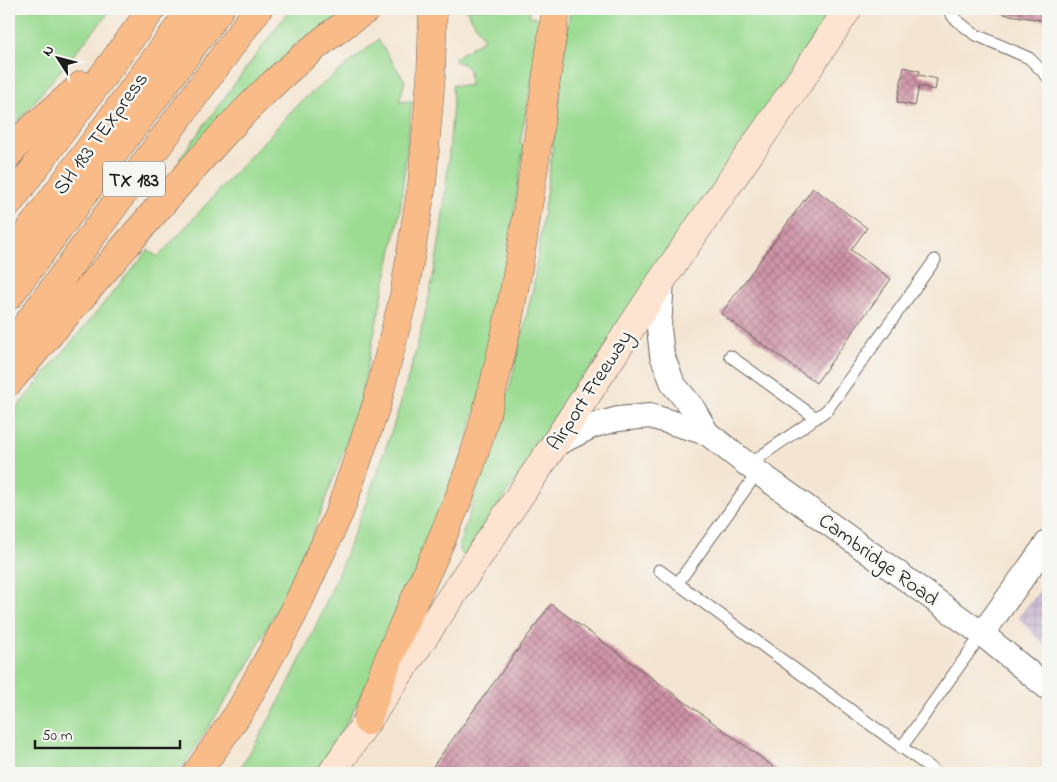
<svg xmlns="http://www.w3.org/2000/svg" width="1057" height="782" font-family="'Indie Flower',sans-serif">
<defs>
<pattern id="industrial-grid" width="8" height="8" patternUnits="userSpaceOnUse" patternTransform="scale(1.25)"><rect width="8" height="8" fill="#ccbed3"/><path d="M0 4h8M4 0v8" fill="none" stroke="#afa3b5"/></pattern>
<pattern id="building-cross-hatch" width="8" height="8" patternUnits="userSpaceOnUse" patternTransform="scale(1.25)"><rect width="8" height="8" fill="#cf92a7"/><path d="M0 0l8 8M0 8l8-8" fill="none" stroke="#a77687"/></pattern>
</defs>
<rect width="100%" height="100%" fill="#f6f6f2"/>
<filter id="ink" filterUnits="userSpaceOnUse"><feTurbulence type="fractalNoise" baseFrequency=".02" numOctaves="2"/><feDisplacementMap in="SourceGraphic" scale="10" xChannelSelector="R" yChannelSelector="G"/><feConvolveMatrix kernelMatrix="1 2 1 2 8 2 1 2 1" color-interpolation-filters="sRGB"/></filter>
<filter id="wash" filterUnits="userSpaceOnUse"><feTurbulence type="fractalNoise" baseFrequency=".0096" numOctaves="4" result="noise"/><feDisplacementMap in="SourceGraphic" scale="20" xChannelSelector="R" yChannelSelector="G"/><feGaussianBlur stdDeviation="1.12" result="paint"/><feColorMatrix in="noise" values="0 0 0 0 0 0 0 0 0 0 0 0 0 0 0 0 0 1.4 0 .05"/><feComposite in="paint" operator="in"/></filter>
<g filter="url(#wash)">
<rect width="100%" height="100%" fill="#f4e5d2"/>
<!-- industrial -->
<path fill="url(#industrial-grid)" d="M 1048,581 L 1048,649 L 1018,617 Z"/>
<!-- green -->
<path fill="#9bdc92" stroke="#5c7c57" d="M 9,9 L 112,9 L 9,132 Z
M 290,9 L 352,9 L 185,162 L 179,159 Z
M 466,9 L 532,9 L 530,11 L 529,16 L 543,19 L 520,144 L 524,144 L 504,284 L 480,395 L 455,478 L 374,672 L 347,722 L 324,760 L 326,764 L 319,773 L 237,773 C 286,698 322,617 354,533 C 391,440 423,343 439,244 C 446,198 449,151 453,105 L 452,85 L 470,86 L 469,70 L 463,64 L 456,62 L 455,58 L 484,39 Z
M 570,9 L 832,9 L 465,556 L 460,553 L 459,545 L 509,390 L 533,288 L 558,108 Z
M 378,40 L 405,81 L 399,102 L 412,101 L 400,211 L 357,416 L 307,549 L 246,669 L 179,773 L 9,773 L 9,417 L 148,250 L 158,257 L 300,102 Z"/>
<g id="blocks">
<!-- building -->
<path fill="url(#building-cross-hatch)" d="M 1004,9 L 1048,9 L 1048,21 L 1003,14 Z
M 904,67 L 920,71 L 919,75 L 937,79 L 935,90 L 919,86 L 915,106 L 897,102 Z
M 813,188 L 867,228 L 851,250 L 891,279 L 816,383 L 721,314 Z
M 551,604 L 782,773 L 428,773 Z"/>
</g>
</g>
<g filter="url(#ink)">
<use href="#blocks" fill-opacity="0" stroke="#68625c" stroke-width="1"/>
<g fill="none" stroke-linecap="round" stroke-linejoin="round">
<!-- lane casing -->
<g stroke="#68625c" stroke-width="13">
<path id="lane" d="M 948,9 L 954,18 L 974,34 L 1029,58 L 1048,77
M 730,356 L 816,418
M 748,465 L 827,410 L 935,260
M 659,570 L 937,773
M 677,584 L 758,472
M 901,748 L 982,634"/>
</g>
<!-- street casing -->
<g stroke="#68625c" stroke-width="26">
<path id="street" d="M 662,280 L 659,328 L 662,355 L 673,384 L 692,407 L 707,433
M 554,445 L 592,426 L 618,419 L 650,416 L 707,433 L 748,465 L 982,634 L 1048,688
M 982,634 L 1048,542"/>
</g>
<!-- secondary casing -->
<g stroke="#68625c" stroke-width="29">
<path id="secondary" d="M 332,773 L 554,445 L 662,280 L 802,78 L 848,9"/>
</g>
<!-- highway casing -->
<g stroke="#68625c" stroke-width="29">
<path id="highway" d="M 9,154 L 26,134 L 82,85
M 9,203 L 152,9
M 9,258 L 192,9
M 9,296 L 220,9
M 9,349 L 258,9
M 9,382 C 56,326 104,271 152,215 C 217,139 282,64 367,9
M 367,721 C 374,702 379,682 387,663 C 414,596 449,531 472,461 C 519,315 534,161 556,9
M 197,773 L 240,711 L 293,614 L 340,511 L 377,403 L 404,295 L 422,185 L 431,77 L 433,9"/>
</g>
<!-- lane -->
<use href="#lane" stroke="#fff" stroke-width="11"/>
<!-- street -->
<use href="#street" stroke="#fff" stroke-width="24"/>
<!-- secondary -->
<use href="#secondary" stroke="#fde4d0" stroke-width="28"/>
<!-- highway -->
<use href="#highway" stroke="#f9bc89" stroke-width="28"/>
</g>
</g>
<g text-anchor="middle" stroke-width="5" stroke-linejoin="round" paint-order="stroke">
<!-- shield labels -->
<rect fill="#f6f6f2" stroke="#5d5d5c" stroke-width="1" x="103" y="161.5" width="62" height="35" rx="4"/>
<g font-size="20" font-weight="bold" fill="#1c1c1c">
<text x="134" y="186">TX 183</text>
</g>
<!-- street labels -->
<g font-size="21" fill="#1c1c1c" stroke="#f6f6f2">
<text transform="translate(100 133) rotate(-54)" y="7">SH 183 TEXpress</text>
<text transform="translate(589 390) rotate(-57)" y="7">Airport Freeway</text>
<text transform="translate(879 559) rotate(36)" y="7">Cambridge Road</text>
</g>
</g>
<!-- margin -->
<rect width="1057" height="782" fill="none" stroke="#f6f6f2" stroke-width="30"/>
<!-- north arrow -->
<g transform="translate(58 58) rotate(306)" stroke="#f6f6f2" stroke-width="4" paint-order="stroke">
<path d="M0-4L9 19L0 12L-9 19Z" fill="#1c1c1c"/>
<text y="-8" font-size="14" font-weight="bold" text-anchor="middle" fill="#1c1c1c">N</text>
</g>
<!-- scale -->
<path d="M35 740v8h145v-8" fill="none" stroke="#1c1c1c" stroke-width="2.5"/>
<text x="42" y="740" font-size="15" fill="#1c1c1c" stroke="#f6f6f2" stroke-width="4" paint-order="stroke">50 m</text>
</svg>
